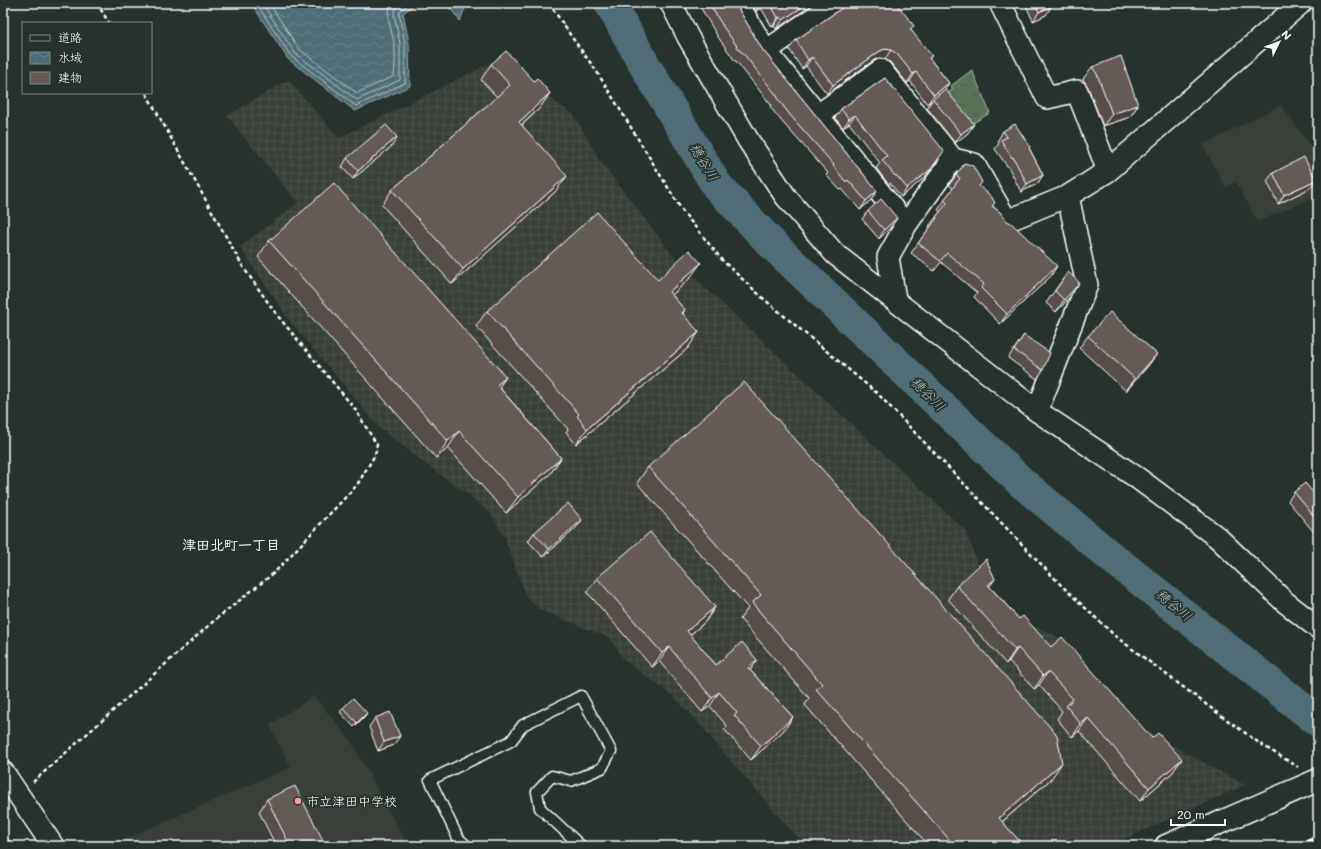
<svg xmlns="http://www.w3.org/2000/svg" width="1321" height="849" font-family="Mali,'Klee One',sans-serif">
<defs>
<pattern id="industrial-grid" width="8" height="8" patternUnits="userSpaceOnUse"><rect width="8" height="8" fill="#393f39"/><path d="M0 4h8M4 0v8" fill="none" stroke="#4d524d"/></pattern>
<pattern id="park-tufts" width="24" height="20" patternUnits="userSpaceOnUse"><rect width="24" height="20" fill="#597359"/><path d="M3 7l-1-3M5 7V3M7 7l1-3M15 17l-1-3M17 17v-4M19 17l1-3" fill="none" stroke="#515a51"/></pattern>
<pattern id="water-waves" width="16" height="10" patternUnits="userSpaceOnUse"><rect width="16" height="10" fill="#4f6d76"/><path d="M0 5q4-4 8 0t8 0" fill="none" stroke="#69838b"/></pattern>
</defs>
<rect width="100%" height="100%" fill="#26332d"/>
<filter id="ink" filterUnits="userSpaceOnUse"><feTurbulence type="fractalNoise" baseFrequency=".025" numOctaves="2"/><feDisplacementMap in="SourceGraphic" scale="8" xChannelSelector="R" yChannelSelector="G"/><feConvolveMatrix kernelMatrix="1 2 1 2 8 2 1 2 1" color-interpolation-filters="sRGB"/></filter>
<g filter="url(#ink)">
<!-- built -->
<path fill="#393f39" d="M 1281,105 L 1316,154 L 1318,153 L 1318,195 L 1258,222 L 1236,182 L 1225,187 L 1203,145 Z
M 314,696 L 351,741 L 408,846 L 111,846 L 134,835 L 291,767 L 269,725 Z"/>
<!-- industrial -->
<path fill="url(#industrial-grid)" d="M 495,61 L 574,115 L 600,161 L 678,262 L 965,530 L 995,610 L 1061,638 L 1096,674 L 1114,714 L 1245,785 L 1109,846 L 807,846 L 783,821 L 696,720 L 673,696 L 623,659 L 610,638 L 540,610 L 526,596 L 505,538 L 491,514 L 469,495 L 424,463 L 379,427 L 292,324 L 240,247 L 298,203 L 227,116 L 288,80 L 339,138 Z"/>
<!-- park -->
<path fill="url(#park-tufts)" stroke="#acb9ac" d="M 972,70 L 990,113 L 968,126 L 929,108 L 953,89 L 951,86 Z"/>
<!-- water -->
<path fill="url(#water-waves)" stroke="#95a7ad" d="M 251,3 L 417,3 L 403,13 L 409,43 L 410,86 L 355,111 L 288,59 Z
M 446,3 L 467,3 L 460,21 Z"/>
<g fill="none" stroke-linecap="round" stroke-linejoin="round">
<!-- shore -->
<path stroke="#b9c5c8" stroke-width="1" d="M 256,3 L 291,56 L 356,106 L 405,83 L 405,43 L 399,13 L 401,10 L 410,3
M 262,3 L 295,53 L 357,100 L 400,80 L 400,44 L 394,13 L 396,8 L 401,3
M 269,3 L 299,49 L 357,93 L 394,76 C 395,65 396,54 394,43 C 392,30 384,15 392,3"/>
<!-- river -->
<path stroke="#4f6d76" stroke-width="32" d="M 610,3 L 647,69 L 717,186 L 772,244 L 1021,482 L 1106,553 L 1318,721"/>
<!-- lane casing -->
<g stroke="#fff" stroke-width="13">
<path id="lane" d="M 467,846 L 458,838 L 430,780 L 511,741 L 523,725 L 581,696 L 611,751 L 602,768 L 571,781 L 552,776 L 537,792 L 540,808 L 581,846"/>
</g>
<!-- street casing -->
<g stroke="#fff" stroke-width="24">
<path id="street" d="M 671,3 L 688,37 L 748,140 L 786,197 L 835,254 L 1037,411 L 1136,477 L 1217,537 L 1285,602 L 1318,628
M 737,3 L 766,51 L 906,225 L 888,257 L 895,299
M 1000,3 L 1047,98 L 1077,91 L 1108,171
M 766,51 L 835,3
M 818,115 L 881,70 L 953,159 L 906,225
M 953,159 L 974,164 L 1007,221 L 1068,196
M 1037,411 L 1087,285 L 1068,196 L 1108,171 L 1301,3
M 3,772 L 53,846"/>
</g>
<!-- secondary casing -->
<g stroke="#fff" stroke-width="25">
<path id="secondary" d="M 1166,846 L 1318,780"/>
</g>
<!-- path -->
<path stroke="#fff" stroke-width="2.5" stroke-dasharray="4 3" stroke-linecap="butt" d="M 97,3 L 109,23
M 549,3 L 571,36 L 597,72 L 683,212 L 723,261 L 765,300 L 878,394 L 1061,585 L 1115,636 L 1219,714 L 1262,745 L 1298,767
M 33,782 L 216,619 L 274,573 L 357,485 L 375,455 L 377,445 L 355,409 L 277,315 L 243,267 L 146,93"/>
<!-- lane -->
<use href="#lane" stroke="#26332d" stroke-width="10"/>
<!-- street -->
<use href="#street" stroke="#26332d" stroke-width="21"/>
<!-- secondary -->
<use href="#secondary" stroke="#26332d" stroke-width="22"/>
<!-- rail casing -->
<g stroke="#fff" stroke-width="4.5">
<path id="rail" d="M 1298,846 L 1318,837"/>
</g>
<!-- rail -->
<use href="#rail" stroke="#26332d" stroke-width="3" stroke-dasharray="9" stroke-linecap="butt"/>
</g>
<!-- wall -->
<path fill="#584d4a" stroke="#fff" d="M 698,3 L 735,3 L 762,49 L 877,191 L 871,200 L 860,210 L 842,189 L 840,190 L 826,175 L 828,173 L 784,124 L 770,107 L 771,105 L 736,61 L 735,61 L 718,37 Z
M 751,3 L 815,3 L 776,29 L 774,26 L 772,27 L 761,8 L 756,11 Z
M 847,3 L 896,3 L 911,30 L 930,59 L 949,83 L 944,90 L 968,133 L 955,143 L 927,108 L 932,100 L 927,104 L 910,81 L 907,83 L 890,62 L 885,59 L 879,58 L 874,60 L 827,94 L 806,66 L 802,69 L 789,49 L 796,40 L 846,5 Z
M 1025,3 L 1050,3 L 1046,15 L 1033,21 Z
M 491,64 L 534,81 L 550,93 L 539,109 L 522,125 L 556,191 L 452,284 L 382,205 L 392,190 L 497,97 L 481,80 Z
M 1092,67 L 1138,105 L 1130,117 L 1103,126 L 1088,87 L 1083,79 Z
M 885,78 L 925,177 L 901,197 L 890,183 L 889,185 L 876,168 L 880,163 L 849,123 L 843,128 L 835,118 L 841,109 Z
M 1003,131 L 1030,147 L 1029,148 L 1043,175 L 1037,184 L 1021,192 L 1008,166 L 1007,166 L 995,149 L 999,143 L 998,140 Z
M 392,146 L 353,179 L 342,167 L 347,158 Z
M 965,163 L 979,187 L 993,206 L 1007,221 L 1051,276 L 1000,324 L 974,297 L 977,293 L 941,262 L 934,271 L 911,253 L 930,227 L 929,226 L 940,212 L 938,210 L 953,188 L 949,185 Z
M 1273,173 L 1310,188 L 1278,204 L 1267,181 Z
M 868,211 L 897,218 L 891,227 L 879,239 L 862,219 Z
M 269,241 L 506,377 L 499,387 L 561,458 L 550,474 L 506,513 L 448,448 L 436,458 L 258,257 Z
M 1068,272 L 1078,285 L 1069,298 L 1056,312 L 1046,303 Z
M 690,278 L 672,295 L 685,310 L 683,313 L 688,348 L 576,444 L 566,432 L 568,429 L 476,326 L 487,311 L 658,280 Z
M 1024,335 L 1043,370 L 1037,379 L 1008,358 Z
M 1088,336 L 1148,366 L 1126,391 L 1079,348 Z
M 648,467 L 1051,779 L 1002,822 L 1024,846 L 929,846 L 805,705 L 809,698 L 740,619 L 748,608 L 637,483 Z
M 1294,492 L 1318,498 L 1318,537 L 1288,501 Z
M 576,528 L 543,557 L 528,541 L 534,533 Z
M 597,578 L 715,607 L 705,622 L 690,635 L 716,665 L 750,670 L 793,717 L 783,731 L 751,760 L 724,729 L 727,726 L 710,706 L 702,712 L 659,661 L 652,667 L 587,592 Z
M 957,586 L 990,587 L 1019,619 L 1152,738 L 1182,759 L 1172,773 L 1140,801 L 1079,731 L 1072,737 L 1057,719 L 1062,711 L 1039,685 L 1034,689 L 1009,661 L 1006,664 L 948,599 Z
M 343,708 L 367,713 L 364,717 L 354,727 L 340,712 Z
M 375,718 L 394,745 L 378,751 L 369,727 Z
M 267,799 L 326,846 L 276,846 L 259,812 Z"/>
<!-- shaded-wall -->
<path fill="#473f3c" stroke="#fff" d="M 761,3 L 764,3 L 761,8 L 756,11 Z
M 808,3 L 815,3 L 776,29 L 783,20 Z
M 1051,7 L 1046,15 L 1033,21 L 1039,12 Z
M 780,17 L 774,26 L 772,27 L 778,18 Z
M 885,49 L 891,50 L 885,59 L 879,58 L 874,60 L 827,94 L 833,85 L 880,51 Z
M 812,57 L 806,66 L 802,69 L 808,60 Z
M 916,72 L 910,81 L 907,83 L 913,74 Z
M 949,83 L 943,92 L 927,104 L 934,95 Z
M 550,93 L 539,109 L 508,137 L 519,122 Z
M 1138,105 L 1130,117 L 1103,126 L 1112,114 Z
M 855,115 L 849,123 L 843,128 L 849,119 Z
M 974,124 L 968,133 L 955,143 L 961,134 Z
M 397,137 L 392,146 L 353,179 L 358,171 Z
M 938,159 L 925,177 L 901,197 L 907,188 Z
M 1043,175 L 1037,184 L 1021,192 L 1027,184 Z
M 567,176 L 556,191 L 452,284 L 463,269 Z
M 1316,180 L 1310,188 L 1278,204 L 1284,195 Z
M 877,191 L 871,200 L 860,210 L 866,201 Z
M 897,218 L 891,227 L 879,239 L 884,230 Z
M 701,263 L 690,278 L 658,308 L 669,292 Z
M 1057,266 L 1051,276 L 1000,324 L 1007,314 Z
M 1078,285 L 1069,298 L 1056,312 L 1064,300 Z
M 699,332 L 688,348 L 576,444 L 587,429 Z
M 1157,354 L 1148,366 L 1126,391 L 1135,379 Z
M 506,377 L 495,393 L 497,385 Z
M 459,431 L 448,448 L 436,458 L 448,441 Z
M 561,458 L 550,474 L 506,513 L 518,497 Z
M 582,520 L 576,528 L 543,557 L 549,549 Z
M 995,579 L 986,592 L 988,585 Z
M 715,607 L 705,622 L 678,645 L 687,631 Z
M 669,647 L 659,661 L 652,667 L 662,653 Z
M 1018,648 L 1009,661 L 1006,664 L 1015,650 Z
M 757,660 L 748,674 L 748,668 Z
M 1048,672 L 1039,685 L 1034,689 L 1043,676 Z
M 719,692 L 710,706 L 702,712 L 712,698 Z
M 367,713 L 364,717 L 354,727 L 357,723 Z
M 793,717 L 783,731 L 751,760 L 761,746 Z
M 1088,718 L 1079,731 L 1072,737 L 1081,724 Z
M 400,736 L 394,745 L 378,751 L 384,742 Z
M 1182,759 L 1172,773 L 1140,801 L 1149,788 Z
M 1062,763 L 1051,779 L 988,834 L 999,818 Z"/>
<!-- building -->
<path fill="#665a56" stroke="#fff" d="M 709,3 L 735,3 L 762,49 L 877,191 L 866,201 L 848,180 L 846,182 L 833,166 L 834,165 L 790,115 L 777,98 L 778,97 L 742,52 L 741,52 L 724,28 Z
M 770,3 L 808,3 L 783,20 L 780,17 L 778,18 Z
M 849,3 L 896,3 L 914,26 L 910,29 L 932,56 L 929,58 L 949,83 L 934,95 L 916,72 L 913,74 L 897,54 L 891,50 L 885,49 L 880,51 L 833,85 L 812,57 L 808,60 L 796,40 Z
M 1035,3 L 1050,3 L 1051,7 L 1039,12 Z
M 506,51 L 534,81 L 537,78 L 550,93 L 519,122 L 567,176 L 463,269 L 392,190 L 510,85 L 491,64 Z
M 1121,56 L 1138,105 L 1112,114 L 1097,74 L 1092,67 Z
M 885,78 L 944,151 L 931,169 L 907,188 L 896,175 L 895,176 L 882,160 L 887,156 L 855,115 L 849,119 L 841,109 Z
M 945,89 L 974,124 L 961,134 L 933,99 Z
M 1015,124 L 1030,147 L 1029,148 L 1043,175 L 1027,184 L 1013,157 L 1012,158 L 1001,140 L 1007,137 L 1003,131 Z
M 386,125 L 397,137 L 358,171 L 347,158 Z
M 1304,157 L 1316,180 L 1284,195 L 1273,173 Z
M 965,163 L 973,166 L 982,182 L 979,186 L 991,196 L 995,203 L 992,206 L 1000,212 L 1007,221 L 1011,223 L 1057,266 L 1007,314 L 981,288 L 984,284 L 947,253 L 940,261 L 918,243 L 937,218 L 936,217 L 947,203 L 944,200 L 960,178 L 956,175 Z
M 334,183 L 506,377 L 497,385 L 561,458 L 518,497 L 459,431 L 448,441 L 269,241 Z
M 881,199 L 897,218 L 884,230 L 868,211 Z
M 597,212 L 658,280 L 689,250 L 701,263 L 669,292 L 685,310 L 682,313 L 699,332 L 587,429 L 577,416 L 579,414 L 487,311 Z
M 1068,272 L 1079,282 L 1078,285 L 1064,300 L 1055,291 Z
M 1110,312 L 1157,354 L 1135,379 L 1088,336 Z
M 1024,335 L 1050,353 L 1043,370 L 1014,350 Z
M 744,382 L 862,514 L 1057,735 L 1062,763 L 999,818 L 1024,846 L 955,846 L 816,689 L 822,684 L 752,603 L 761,595 L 648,467 Z
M 1305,483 L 1318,498 L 1318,521 L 1294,492 Z
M 568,503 L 582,520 L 549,549 L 534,533 Z
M 650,532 L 715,607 L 687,631 L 716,665 L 742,642 L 757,660 L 748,668 L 793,717 L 761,746 L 734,715 L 737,713 L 719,692 L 712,698 L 669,647 L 662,653 L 597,578 Z
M 986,559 L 995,579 L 988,585 L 1019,619 L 1023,616 L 1051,647 L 1062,637 L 1152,738 L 1158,733 L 1182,759 L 1149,788 L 1088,718 L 1081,724 L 1066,706 L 1073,699 L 1048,672 L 1043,676 L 1018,648 L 1015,650 L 957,586 Z
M 353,698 L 367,713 L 357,723 L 343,708 Z
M 390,712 L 400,736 L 384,742 L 375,718 Z
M 295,786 L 326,846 L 290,846 L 267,799 Z
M 3,833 L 13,846 L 3,846 Z"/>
</g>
<!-- markers -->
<circle fill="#ff9aa2" stroke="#26332d" stroke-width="1.5" cx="298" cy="801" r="4"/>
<g text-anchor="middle" stroke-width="3.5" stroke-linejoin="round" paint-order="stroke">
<!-- poi labels -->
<g font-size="13" fill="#fff" stroke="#26332d" text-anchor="start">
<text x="306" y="806">市立津田中学校</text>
</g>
<!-- water labels -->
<g font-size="14" font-style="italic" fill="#b0bdc1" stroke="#26332d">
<text transform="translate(704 162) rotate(59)" y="5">穂谷川</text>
<text transform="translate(928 394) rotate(44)" y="5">穂谷川</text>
<text transform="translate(1174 605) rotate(39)" y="5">穂谷川</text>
</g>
<!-- neighbourhood labels -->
<g font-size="14" font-weight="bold" fill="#fff" stroke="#26332d">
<text x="231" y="550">津田北町一丁目</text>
</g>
</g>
<!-- margin -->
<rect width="1321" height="849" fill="none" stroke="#26332d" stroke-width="16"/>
<rect x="8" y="8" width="1305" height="833" fill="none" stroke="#fff" stroke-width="1.5" filter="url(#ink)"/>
<!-- legend -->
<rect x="22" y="22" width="130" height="72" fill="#26332d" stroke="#7d8581"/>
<rect x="30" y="35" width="20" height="6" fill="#26332d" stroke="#7d8581"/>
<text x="58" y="42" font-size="12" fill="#ffffff">道路</text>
<rect x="30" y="52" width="20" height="12" fill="url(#water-waves)" stroke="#7d8581"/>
<text x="58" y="62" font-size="12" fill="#ffffff">水域</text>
<rect x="30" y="72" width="20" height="12" fill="#665a56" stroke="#7d8581"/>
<text x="58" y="82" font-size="12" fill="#ffffff">建物</text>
<!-- north arrow -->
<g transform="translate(1279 42) rotate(47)" stroke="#26332d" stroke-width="3" paint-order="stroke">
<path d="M0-3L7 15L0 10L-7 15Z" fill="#ffffff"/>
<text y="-6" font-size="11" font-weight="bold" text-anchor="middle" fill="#ffffff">N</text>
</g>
<!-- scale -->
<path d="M1171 819v6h54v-6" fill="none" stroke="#ffffff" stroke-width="2"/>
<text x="1177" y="819" font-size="12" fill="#ffffff" stroke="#26332d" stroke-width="3" paint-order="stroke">20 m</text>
</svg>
